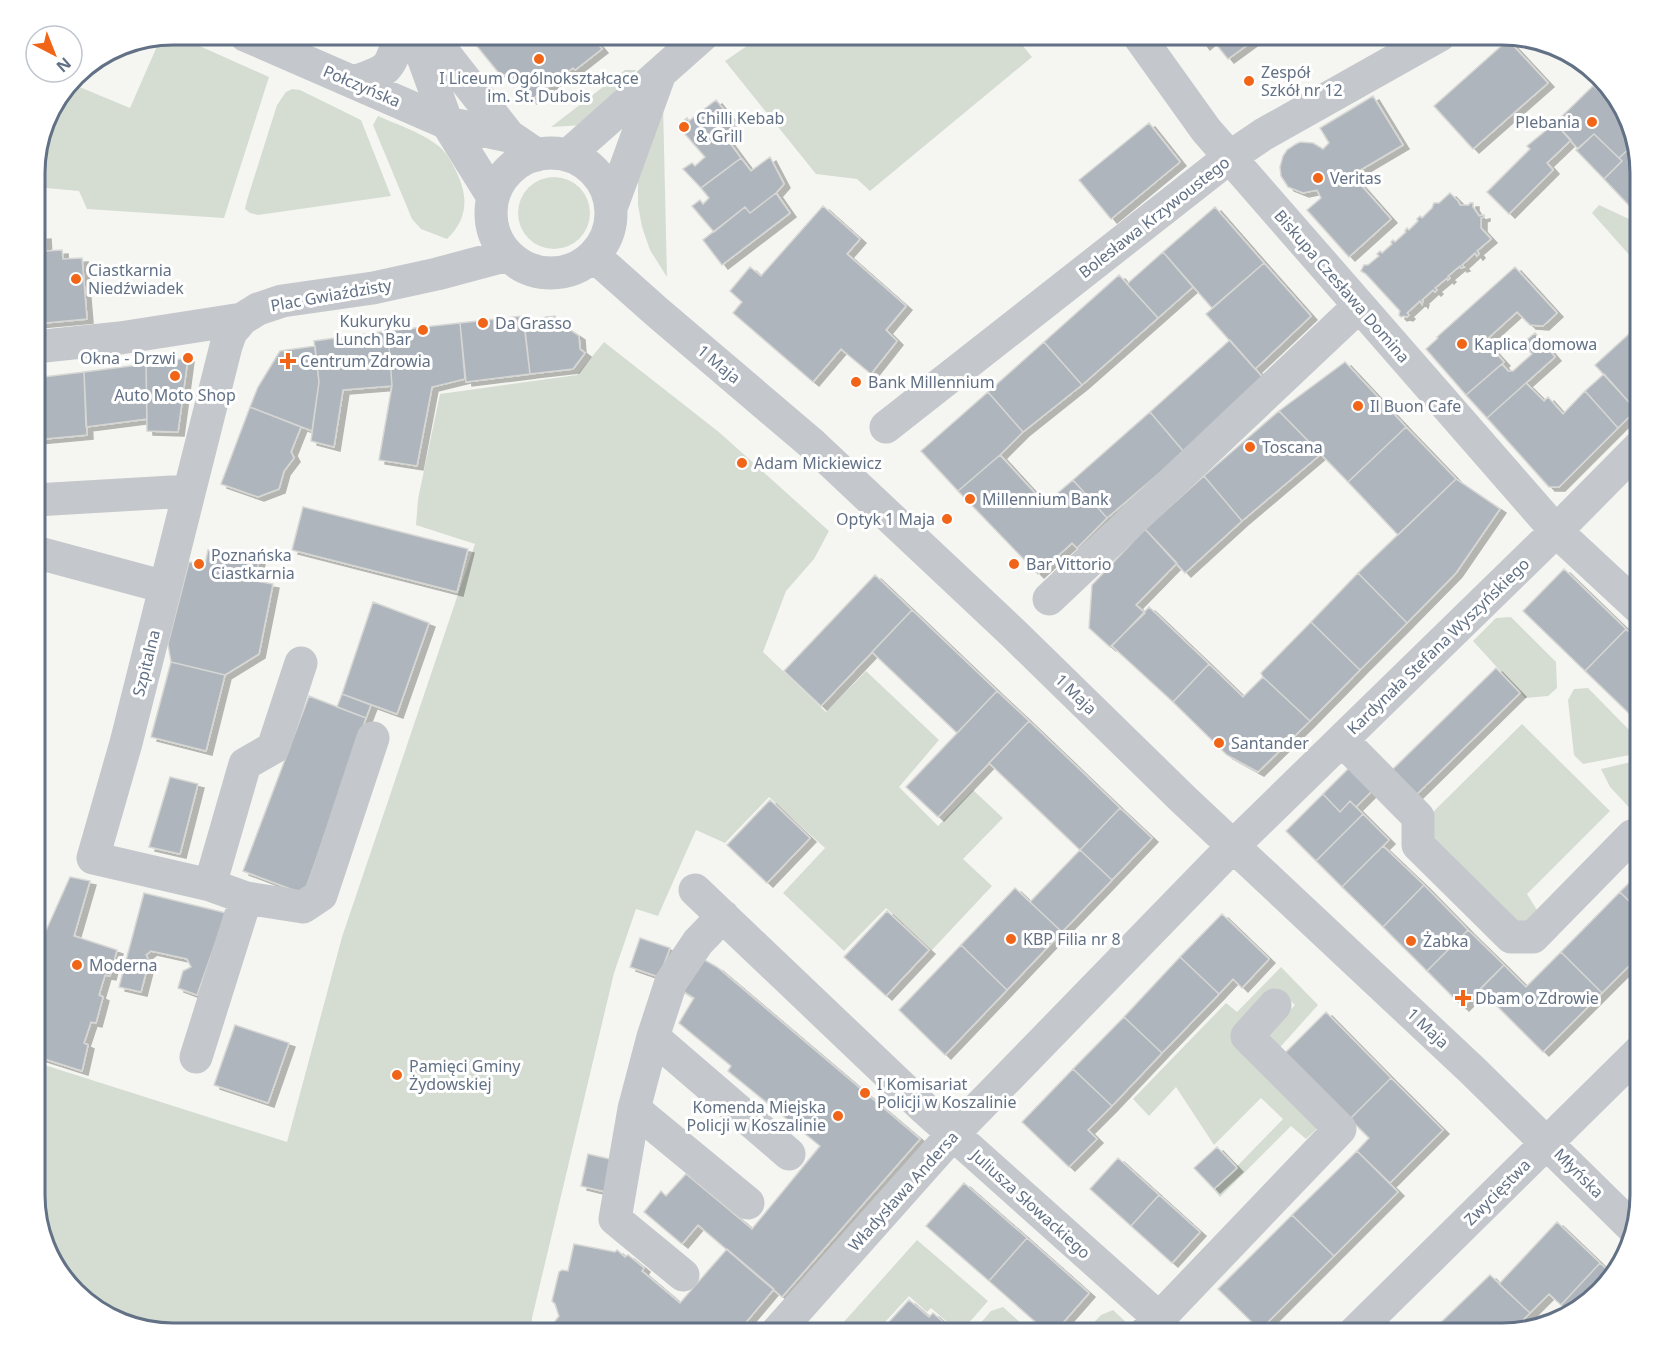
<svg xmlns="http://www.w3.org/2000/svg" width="1675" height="1368" font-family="'Noto Sans',sans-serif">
<defs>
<filter id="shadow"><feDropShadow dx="6" dy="4" stdDeviation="0" flood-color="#0004"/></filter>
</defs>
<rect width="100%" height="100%" fill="#f5f6f1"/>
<!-- green -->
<path fill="#d5ddd2" d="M 175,35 L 269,77 L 224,218 L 87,209 L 79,191 L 35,187 L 35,163 L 49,112 L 70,83 L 130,108 L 161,37 Z
M 763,35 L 1014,35 L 1032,57 L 870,191 L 857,179 L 816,174 L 725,61 Z
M 625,70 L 636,70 L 605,113 L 584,125 L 551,127 Z
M 292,89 L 300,90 L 361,120 L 391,196 L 258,215 L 250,213 L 245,209 L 247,200 L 277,105 L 286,92 Z
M 663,104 L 667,277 L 650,250 L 642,227 L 638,205 L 638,179 Z
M 378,116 C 396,124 417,131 433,142 C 443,148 449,157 454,167 C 468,193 470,217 447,239 L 421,229 L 412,219 L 373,125 Z
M518 213a36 36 0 1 1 72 0a36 36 0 1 1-72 0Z
M 1599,205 L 1629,219 L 1640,232 L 1640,267 L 1592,213 Z
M 604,342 L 720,433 L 829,531 L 814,559 L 786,591 L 763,652 L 826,712 L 866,671 L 939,740 L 899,787 L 938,826 L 973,790 L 1003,818 L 963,859 L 992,886 L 932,950 L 886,908 L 844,951 L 783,893 L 825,848 L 769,797 L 725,843 L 696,830 L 658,916 L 636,909 L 614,973 L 532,1318 L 531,1333 L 172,1333 L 128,1326 L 82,1299 L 49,1256 L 35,1204 L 35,1062 L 287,1142 L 342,937 L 475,544 L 416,525 L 418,499 L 440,394 L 577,375 Z
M 1511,617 L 1556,662 L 1557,688 L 1548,696 L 1525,698 L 1473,641 L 1496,618 Z
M 1588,688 L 1640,741 L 1640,753 L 1583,764 L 1574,755 L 1568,700 L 1574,689 Z
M 1522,724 L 1610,811 L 1527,894 L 1542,918 L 1514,925 L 1424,838 L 1430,815 Z
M 1640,760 L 1640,817 L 1638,817 L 1610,787 L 1601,769 Z
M 1281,967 L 1318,1005 L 1274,1054 L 1261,1040 L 1295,1005 L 1277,988 L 1233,1036 L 1322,1124 L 1306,1139 L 1291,1126 L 1220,1197 L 1214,1190 L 1283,1119 L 1261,1098 L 1214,1145 L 1176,1087 L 1149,1116 L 1133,1099 L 1226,1003 L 1237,1012 Z
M 917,1240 L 988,1301 L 960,1333 L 931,1308 L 927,1312 L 909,1296 L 875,1333 L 834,1333 Z
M 1003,1307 L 1032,1333 L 972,1333 L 991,1311 Z
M 1113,1310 L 1128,1324 L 1119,1333 L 1084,1333 L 1101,1315 Z"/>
<!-- building -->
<path fill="#afb5bc" stroke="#d6d7d4" stroke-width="1.5" filter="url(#shadow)" d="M 478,35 L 605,35 L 596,42 L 602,49 L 575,70 L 573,68 L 531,100 L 508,72 L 502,77 L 472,40 Z
M 1196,35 L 1261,35 L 1228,59 L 1212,39 L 1204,46 Z
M 1508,40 L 1548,83 L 1473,149 L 1434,106 Z
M 1593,86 L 1609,99 L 1629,122 L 1634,144 L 1619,158 L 1594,134 L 1578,149 L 1555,123 Z
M 1373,96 L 1403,145 L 1352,175 L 1391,219 L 1349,257 L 1307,210 L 1321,198 L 1317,190 L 1303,193 L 1288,187 L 1281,176 L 1280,167 L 1283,156 L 1287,150 L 1296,144 L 1300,142 L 1313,143 L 1323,149 L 1329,143 L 1320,128 Z
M 716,100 L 736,125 L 724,135 L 741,158 L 701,188 L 683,169 L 692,163 L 695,166 L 705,157 L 678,126 L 687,118 L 689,121 Z
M 1149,123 L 1180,162 L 1111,219 L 1079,180 Z
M 1555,123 L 1571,140 L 1547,163 L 1553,170 L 1509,214 L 1487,192 L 1530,149 L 1527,146 Z
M 1594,134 L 1622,161 L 1604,179 L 1576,150 Z
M 1634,144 L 1640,173 L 1640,217 L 1604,179 L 1622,161 L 1619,158 Z
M 770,157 L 784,184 L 776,193 L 750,213 L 745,207 L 714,232 L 692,206 L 700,200 L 703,204 L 709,198 L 701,188 L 741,158 L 751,171 Z
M 776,193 L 790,213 L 722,265 L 703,240 L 745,207 L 750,213 Z
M 1450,193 L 1458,201 L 1460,205 L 1469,205 L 1470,203 L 1473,203 L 1473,207 L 1479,216 L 1484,215 L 1484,217 L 1481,218 L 1481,228 L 1491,239 L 1477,251 L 1479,254 L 1477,256 L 1475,253 L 1462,265 L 1464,267 L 1461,268 L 1460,266 L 1448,276 L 1450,278 L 1448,280 L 1447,278 L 1435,288 L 1437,290 L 1435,292 L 1433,290 L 1422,300 L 1423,301 L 1422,304 L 1420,301 L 1407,313 L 1409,315 L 1407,317 L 1404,316 L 1401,317 L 1399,315 L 1400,311 L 1366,274 L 1361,271 L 1364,265 L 1368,265 L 1379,256 L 1377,254 L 1380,251 L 1382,253 L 1392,244 L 1391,242 L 1393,240 L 1395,242 L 1406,232 L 1405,231 L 1407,228 L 1409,230 L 1418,221 L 1417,219 L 1420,216 L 1422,218 L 1432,208 L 1434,203 L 1439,203 Z
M 823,206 L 860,239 L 847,254 L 906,306 L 886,330 L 897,341 L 871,374 L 841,349 L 813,382 L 733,313 L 742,302 L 730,291 L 750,267 L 761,276 Z
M 1215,207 L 1264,263 L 1212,308 L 1163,252 Z
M 45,235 L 46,251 L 62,250 L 63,259 L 82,258 L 87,319 L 35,324 L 35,236 Z
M 1163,252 L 1193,287 L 1158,318 L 1127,284 Z
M 1264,263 L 1311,316 L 1255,369 L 1206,314 Z
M 1515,267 L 1557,313 L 1543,326 L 1530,325 L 1517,312 L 1485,341 L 1504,362 L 1466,395 L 1426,349 L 1438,338 L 1437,337 Z
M 1119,275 L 1158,318 L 1082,385 L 1044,342 Z
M 523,316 L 530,374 L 466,382 L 460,323 Z
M 555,316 L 557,321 L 579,336 L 580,349 L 585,353 L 573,369 L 530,374 L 524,320 Z
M 460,323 L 465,379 L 432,387 L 417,466 L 379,460 L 392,386 L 388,331 Z
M 1640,324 L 1640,406 L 1636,410 L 1595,365 Z
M 388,331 L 392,386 L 343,390 L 334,447 L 311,441 L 319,382 L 314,341 Z
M 1535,333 L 1555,357 L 1487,418 L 1466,395 L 1502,364 L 1508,371 L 1513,371 L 1532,354 L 1523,343 Z
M 1230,340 L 1264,379 L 1184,452 L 1150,412 Z
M 1044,342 L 1082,385 L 1023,432 L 988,392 Z
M 315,346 L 319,382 L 312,431 L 250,407 L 258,387 L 280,351 Z
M 188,358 L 178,432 L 147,431 L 146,364 Z
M 1345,362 L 1406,427 L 1348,482 L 1279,411 Z
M 146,364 L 147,419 L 86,427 L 84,372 Z
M 84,372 L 87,435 L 35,440 L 35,378 Z
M 1604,374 L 1636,410 L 1618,428 L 1585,391 Z
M 1526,383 L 1544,401 L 1548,397 L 1563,414 L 1585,391 L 1618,428 L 1559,487 L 1549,487 L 1487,418 Z
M 988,392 L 1023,432 L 1000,455 L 958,491 L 921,451 Z
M 250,407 L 301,427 L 291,452 L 294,458 L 284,471 L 279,489 L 258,497 L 221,484 Z
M 1279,411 L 1321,454 L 1242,521 L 1204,476 Z
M 1150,412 L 1184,452 L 1107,518 L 1073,480 Z
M 1406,427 L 1456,479 L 1398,535 L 1348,482 Z
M 1000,455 L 1045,504 L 1073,480 L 1107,518 L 1077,548 L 1072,543 L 1038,574 L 958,491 Z
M 1204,476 L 1242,521 L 1185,573 L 1145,529 Z
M 1456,479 L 1500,509 L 1456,573 L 1407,623 L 1358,573 Z
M 303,507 L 468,549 L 457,592 L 292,550 Z
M 1145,529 L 1177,563 L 1136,605 L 1145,613 L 1110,647 L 1089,628 L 1092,585 Z
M 208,550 L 259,560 L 255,581 L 273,584 L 259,654 L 225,675 L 171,662 L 168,644 L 189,562 L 205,565 Z
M 1564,569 L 1626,629 L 1585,671 L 1523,611 Z
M 1358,573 L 1407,623 L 1360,670 L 1311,622 Z
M 875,575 L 912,610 L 821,706 L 784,671 Z
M 373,602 L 429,623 L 397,714 L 342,694 Z
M 1149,607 L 1209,664 L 1173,702 L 1112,646 Z
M 912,610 L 997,691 L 957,733 L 872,652 Z
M 1311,622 L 1360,670 L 1310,721 L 1263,677 L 1261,673 Z
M 1626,629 L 1640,643 L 1640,724 L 1585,671 Z
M 171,662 L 225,675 L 206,751 L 151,737 Z
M 1209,664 L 1243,697 L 1263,677 L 1310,721 L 1258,772 L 1227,755 L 1173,702 Z
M 1496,668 L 1520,693 L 1415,796 L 1391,771 Z
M 997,691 L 1029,721 L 938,817 L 906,787 Z
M 342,694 L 371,705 L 366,718 L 337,707 Z
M 309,696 L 366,718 L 304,894 L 243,871 Z
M 1029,721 L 1120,808 L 1080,850 L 989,763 Z
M 1354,763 L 1377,786 L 1356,807 L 1350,801 L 1340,812 L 1323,794 Z
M 170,777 L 198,784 L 180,854 L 149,847 Z
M 1323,794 L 1340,812 L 1350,801 L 1363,814 L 1316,861 L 1286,831 Z
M 770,800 L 810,838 L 767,883 L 727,845 Z
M 1120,808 L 1152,838 L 1112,880 L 1080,850 Z
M 1363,814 L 1389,840 L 1342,887 L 1316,861 Z
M 1383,846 L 1424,885 L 1383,927 L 1342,887 Z
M 1080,850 L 1112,880 L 1062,932 L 1030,902 Z
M 1640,872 L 1640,912 L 1620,892 Z
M 70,877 L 90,881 L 74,936 L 117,950 L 110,976 L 105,975 L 99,995 L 103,997 L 96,1023 L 91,1022 L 84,1043 L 88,1045 L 82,1071 L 35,1056 L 35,977 L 36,978 L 44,955 L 36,953 Z
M 1424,885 L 1468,930 L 1427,971 L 1383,927 Z
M 1015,888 L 1062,932 L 1007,990 L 961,945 Z
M 1620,892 L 1640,912 L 1640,955 L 1602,993 L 1561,952 Z
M 144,893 L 226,913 L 197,995 L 178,988 L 183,971 L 191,967 L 187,959 L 151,951 L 146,955 L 149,961 L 141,992 L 119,987 Z
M 887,911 L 929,950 L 886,996 L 844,957 Z
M 1222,914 L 1269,959 L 1242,988 L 1233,979 L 1219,994 L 1180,957 Z
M 1468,930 L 1504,965 L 1463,1007 L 1427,971 Z
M 640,938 L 670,948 L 659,977 L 630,967 Z
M 961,945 L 1007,990 L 945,1055 L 899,1010 Z
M 1561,952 L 1602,993 L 1543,1052 L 1480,989 L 1504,965 L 1526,987 Z
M 1180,957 L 1219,994 L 1162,1053 L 1124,1017 Z
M 701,958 L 717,967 L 920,1139 L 782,1297 L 698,1225 L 682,1244 L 644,1212 L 661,1191 L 666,1196 L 686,1174 L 752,1229 L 820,1146 L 728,1071 L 731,1066 L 679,1023 L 694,998 L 679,989 Z
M 1326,1012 L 1391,1078 L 1350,1119 L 1285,1053 Z
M 1124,1017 L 1162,1053 L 1112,1106 L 1073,1069 Z
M 235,1025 L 289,1043 L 268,1103 L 214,1085 Z
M 1073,1069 L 1112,1106 L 1088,1130 L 1097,1139 L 1069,1167 L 1022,1122 Z
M 1391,1078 L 1443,1130 L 1390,1183 L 1357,1151 L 1369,1138 L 1350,1119 Z
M 1217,1147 L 1237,1168 L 1214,1189 L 1194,1168 Z
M 1357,1151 L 1398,1192 L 1334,1256 L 1292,1215 Z
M 588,1154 L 618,1161 L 610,1193 L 581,1186 Z
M 1118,1158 L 1159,1195 L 1131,1226 L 1090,1189 Z
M 964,1183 L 1027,1238 L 989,1281 L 926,1226 Z
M 1159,1195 L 1200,1232 L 1172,1263 L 1131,1226 Z
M 1292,1215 L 1334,1256 L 1260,1330 L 1218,1289 Z
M 1557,1222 L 1600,1263 L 1561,1305 L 1549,1294 L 1530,1313 L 1499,1284 Z
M 1027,1238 L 1089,1293 L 1054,1333 L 1048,1333 L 989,1281 Z
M 574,1244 L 615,1252 L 617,1250 L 625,1257 L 628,1255 L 644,1268 L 642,1271 L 680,1303 L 727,1249 L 774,1289 L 737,1333 L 554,1333 L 551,1327 L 559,1316 L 555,1304 L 552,1301 L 559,1272 L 562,1270 L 568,1271 Z
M 1600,1263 L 1613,1275 L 1606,1286 L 1570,1314 L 1561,1305 Z
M 1490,1275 L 1530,1313 L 1512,1331 L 1502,1334 L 1430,1333 Z
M 909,1300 L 929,1317 L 933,1313 L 955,1333 L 879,1333 Z"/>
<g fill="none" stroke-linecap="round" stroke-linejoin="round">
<!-- minor -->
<path stroke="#c4c7cb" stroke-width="33" d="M 245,35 L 447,123 L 509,136 L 537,155
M 415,35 L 447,123 L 493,197
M 430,35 L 509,136
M 1138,35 L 1206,130 L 1556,531 L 1640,609
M 354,82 C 390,70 389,70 400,35
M491 213a60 60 0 1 1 120 0a60 60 0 1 1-120 0Z
M 568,155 L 703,35
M 611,208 L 659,76
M 594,256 L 657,312 L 811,443 L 1013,633 L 1184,800 L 1472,1070 L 1635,1230
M 242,319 L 231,332 L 226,346 L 126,743 L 93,858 L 210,885 L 246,898 L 303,907 L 321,895 L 373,738
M 35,347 L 120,338 L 242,319 L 258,309 L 282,301 L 373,288 L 437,274 L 508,255
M 886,427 L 1230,157 L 1264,134 L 1440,35
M 35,500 L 189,491
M 35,552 L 165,587
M 1049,599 L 1359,306
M 1342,740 L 1418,817 L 1418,845 L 1511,937 L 1533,937 L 1632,836 L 1640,833
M 210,885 L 245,764 L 273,748 L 301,663
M 695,890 L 925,1109 L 1160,1319
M 723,916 L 698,942 L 671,982 L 653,1037 L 789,1154
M 653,1037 L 634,1109 L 615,1219 L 683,1275
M 196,1057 L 246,898
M 634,1109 L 748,1203
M 776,1333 L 953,1134 L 1234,845 L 1556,531 L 1640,446
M 1145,1333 L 1340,1129 L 1247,1036 L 1275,1005
M 1354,1333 L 1640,1051"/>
</g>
<!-- markers -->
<g fill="#f06517" stroke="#fff" stroke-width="2">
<circle cx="539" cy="59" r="6"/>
<circle cx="1249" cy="81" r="6"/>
<circle cx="1592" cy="122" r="6"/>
<circle cx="684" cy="127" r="6"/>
<circle cx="1318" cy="178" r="6"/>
<circle cx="76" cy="279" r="6"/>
<circle cx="483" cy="323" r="6"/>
<circle cx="423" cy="330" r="6"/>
<circle cx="1462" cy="344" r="6"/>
<circle cx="188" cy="358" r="6"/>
<path d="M285 352h6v6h6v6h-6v6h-6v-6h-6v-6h6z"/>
<circle cx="175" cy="376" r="6"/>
<circle cx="856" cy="382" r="6"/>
<circle cx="1358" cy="406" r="6"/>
<circle cx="1250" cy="447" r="6"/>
<circle cx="742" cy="463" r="6"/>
<circle cx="970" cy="499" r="6"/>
<circle cx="947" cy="519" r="6"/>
<circle cx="199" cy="564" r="6"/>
<circle cx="1014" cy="564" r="6"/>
<circle cx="1219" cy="743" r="6"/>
<circle cx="1011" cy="939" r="6"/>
<circle cx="1411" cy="941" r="6"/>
<circle cx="77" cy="965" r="6"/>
<path d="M1460 989h6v6h6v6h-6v6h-6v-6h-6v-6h6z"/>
<circle cx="397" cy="1075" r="6"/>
<circle cx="865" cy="1093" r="6"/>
<circle cx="838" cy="1116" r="6"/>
</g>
<g text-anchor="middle" stroke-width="6" stroke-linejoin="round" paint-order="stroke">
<!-- poi labels -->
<g font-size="16" fill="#627185" stroke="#fff" text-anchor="start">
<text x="1261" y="78">Zespół<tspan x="1261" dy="18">Szkół nr 12</tspan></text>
<text x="539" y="84" text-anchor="middle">I Liceum Ogólnokształcące<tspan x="539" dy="18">im. St. Dubois</tspan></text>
<text x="696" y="124">Chilli Kebab<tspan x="696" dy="18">&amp; Grill</tspan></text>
<text x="1580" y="128" text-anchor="end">Plebania</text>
<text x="1330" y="184">Veritas</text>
<text x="88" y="276">Ciastkarnia<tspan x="88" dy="18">Niedźwiadek</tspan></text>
<text x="411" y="327" text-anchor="end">Kukuryku<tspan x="411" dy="18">Lunch Bar</tspan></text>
<text x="495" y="329">Da Grasso</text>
<text x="1474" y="350">Kaplica domowa</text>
<text x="176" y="364" text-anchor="end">Okna - Drzwi</text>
<text x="300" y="367">Centrum Zdrowia</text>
<text x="868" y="388">Bank Millennium</text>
<text x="175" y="401" text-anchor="middle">Auto Moto Shop</text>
<text x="1370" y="412">Il Buon Cafe</text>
<text x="1262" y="453">Toscana</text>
<text x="754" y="469">Adam Mickiewicz</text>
<text x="982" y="505">Millennium Bank</text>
<text x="935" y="525" text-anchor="end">Optyk 1 Maja</text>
<text x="211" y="561">Poznańska<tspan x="211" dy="18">Ciastkarnia</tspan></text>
<text x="1026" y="570">Bar Vittorio</text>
<text x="1231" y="749">Santander</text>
<text x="1023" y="945">KBP Filia nr 8</text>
<text x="1423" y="947">Żabka</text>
<text x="89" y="971">Moderna</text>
<text x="1475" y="1004">Dbam o Zdrowie</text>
<text x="409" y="1072">Pamięci Gminy<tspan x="409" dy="18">Żydowskiej</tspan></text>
<text x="877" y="1090">I Komisariat<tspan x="877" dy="18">Policji w Koszalinie</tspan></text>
<text x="826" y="1113" text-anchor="end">Komenda Miejska<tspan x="826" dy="18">Policji w Koszalinie</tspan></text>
</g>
<!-- street labels -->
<g font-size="16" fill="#627185" stroke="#fff">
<text transform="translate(362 86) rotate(23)" y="6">Połczyńska</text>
<text transform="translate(1154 217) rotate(-38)" y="6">Bolesława Krzywoustego</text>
<text transform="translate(1342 286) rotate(49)" y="6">Biskupa Czesława Domina</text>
<text transform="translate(331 295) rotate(-10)" y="6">Plac Gwiaździsty</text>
<text transform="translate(719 364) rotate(40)" y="6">1 Maja</text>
<text transform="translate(1438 646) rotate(-44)" y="6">Kardynała Stefana Wyszyńskiego</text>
<text transform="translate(146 663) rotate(-76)" y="6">Szpitalna</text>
<text transform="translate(1076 694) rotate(44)" y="6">1 Maja</text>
<text transform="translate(1428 1028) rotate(43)" y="6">1 Maja</text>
<text transform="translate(1579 1173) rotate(45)" y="6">Młyńska</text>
<text transform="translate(903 1191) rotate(-48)" y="6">Władysława Andersa</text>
<text transform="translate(1497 1192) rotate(-45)" y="6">Zwycięstwa</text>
<text transform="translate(1031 1204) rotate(42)" y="6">Juliusza Słowackiego</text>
</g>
</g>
<!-- crop -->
<path d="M0 0H1675V1368H0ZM173 45H1502A128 128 0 0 1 1630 173V1195A128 128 0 0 1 1502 1323H173A128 128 0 0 1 45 1195V173A128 128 0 0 1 173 45Z" fill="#fff" fill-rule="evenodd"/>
<path fill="none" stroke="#627185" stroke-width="3" d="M173 45H1502A128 128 0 0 1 1630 173V1195A128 128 0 0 1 1502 1323H173A128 128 0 0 1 45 1195V173A128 128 0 0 1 173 45Z"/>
<!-- north arrow -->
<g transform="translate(54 54) rotate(138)"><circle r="28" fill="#ffffff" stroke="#c0c6ce" stroke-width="1.5"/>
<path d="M0-4.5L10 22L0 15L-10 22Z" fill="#f06517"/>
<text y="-9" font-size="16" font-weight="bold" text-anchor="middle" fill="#627185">N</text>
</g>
</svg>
